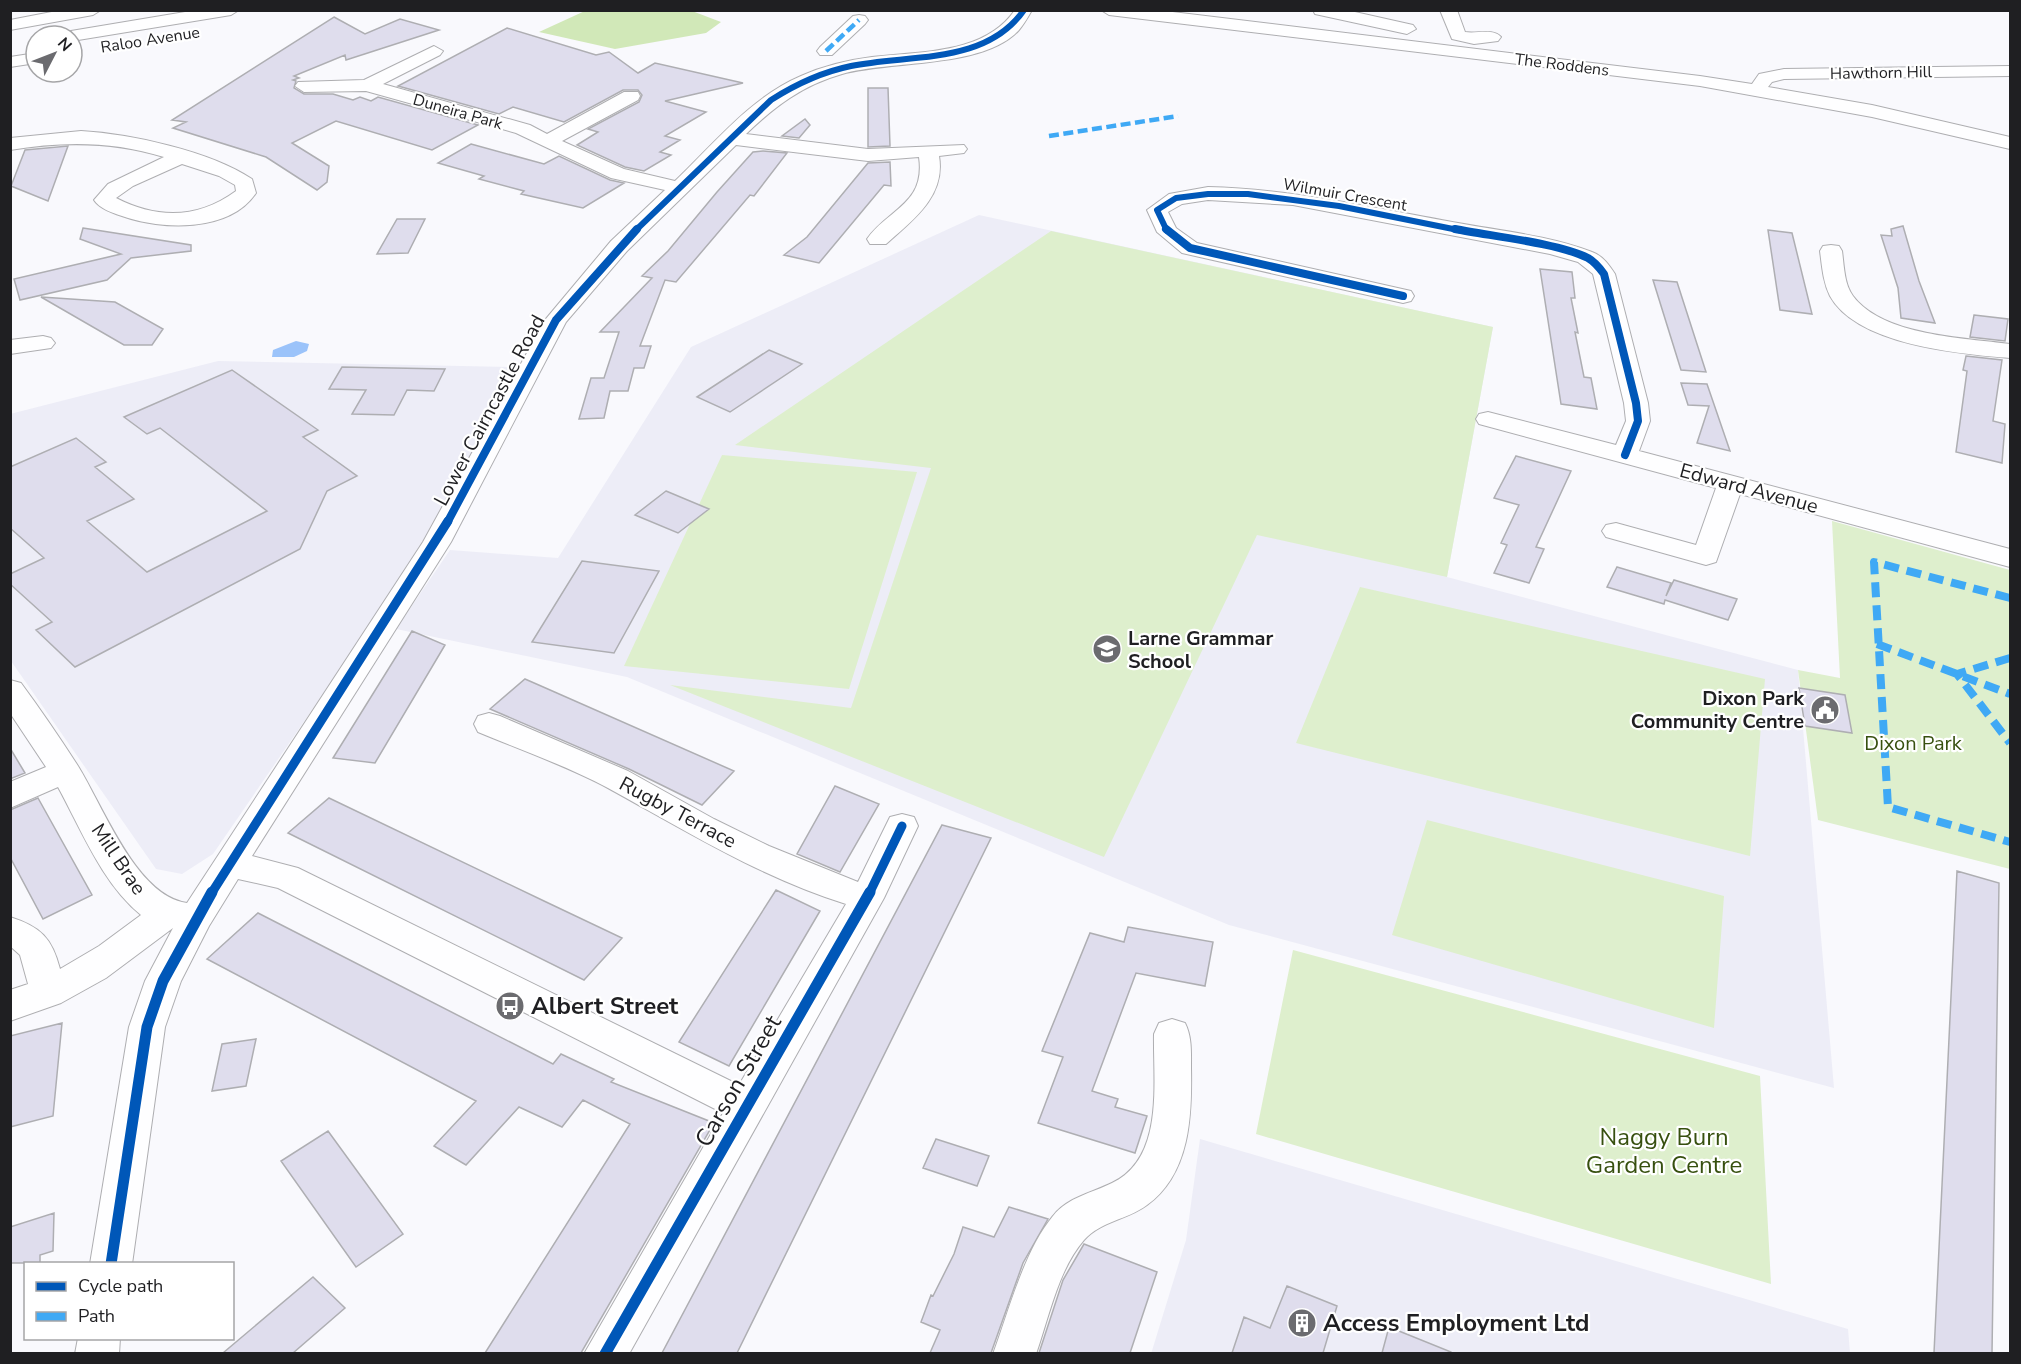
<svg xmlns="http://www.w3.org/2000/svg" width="2021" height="1364" font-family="'Nunito Sans',sans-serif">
<rect width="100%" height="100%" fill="#f9f9fd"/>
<!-- built -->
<path fill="#ededf7" d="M 979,215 L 1493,327 L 1447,577 L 1798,670 L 1834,1088 L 1229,925 L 627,677 L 396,629 L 450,550 L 558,558 L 691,347 Z
M 218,361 L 516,367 L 426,544 L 213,854 L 182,874 L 156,869 L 11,661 L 10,414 Z
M 1200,1139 L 1848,1329 L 1850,1353 L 1151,1354 L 1186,1240 Z"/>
<!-- green -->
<path fill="#deefcd" d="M 1051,231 L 1493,327 L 1447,577 L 1257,535 L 1104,857 L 670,685 L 851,708 L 931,468 L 735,445 Z
M 722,455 L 917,472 L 849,689 L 624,666 Z
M 1832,521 L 2010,570 L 2010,869 L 1818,820 L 1798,670 L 1840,678 Z
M 1360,587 L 1765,679 L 1750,856 L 1296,743 Z
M 1427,820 L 1724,896 L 1714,1028 L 1392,935 Z
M 1293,950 L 1760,1076 L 1771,1284 L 1256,1134 Z"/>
<!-- forest -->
<path fill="#d1e8b8" d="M 587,10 L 692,11 L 721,22 L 706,33 L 615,49 L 539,32 Z"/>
<!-- water -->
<path fill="#9bc3fa" d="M 296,341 L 309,344 L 307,351 L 294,357 L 272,357 L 273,350 Z"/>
<!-- building -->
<path fill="#dfdded" stroke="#aeaeb2" stroke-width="1.5" d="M 334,17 L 365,34 L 400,19 L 439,30 L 346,60 L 345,55 L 294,76 L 299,78 L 293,80 L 296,81 L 294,88 L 304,94 L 333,94 L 353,100 L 360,97 L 371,101 L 378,97 L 478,125 L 432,150 L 336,121 L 292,143 L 329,166 L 327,182 L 317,190 L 266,157 L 173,128 L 186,122 L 172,120 Z
M 507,28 L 596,55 L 609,52 L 638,73 L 655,63 L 743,83 L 665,101 L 706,112 L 665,136 L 680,140 L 660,152 L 671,155 L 644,171 L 625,167 L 577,145 L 598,132 L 588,129 L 639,102 L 642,95 L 638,90 L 623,90 L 564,122 L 513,107 L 499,114 L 398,86 Z
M 868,88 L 888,88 L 890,146 L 868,147 Z
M 805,119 L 810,125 L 799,138 L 782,136 Z
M 471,144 L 544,164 L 559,156 L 610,180 L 624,183 L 583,208 L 521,194 L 524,191 L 479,179 L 484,176 L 438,163 Z
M 68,146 L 48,201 L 11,186 L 25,150 Z
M 763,151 L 787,153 L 754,196 L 750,195 L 676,282 L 665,280 L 640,346 L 651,346 L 644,368 L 634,368 L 628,391 L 610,391 L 604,418 L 579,419 L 591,378 L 604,378 L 619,332 L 600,332 L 652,278 L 642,276 L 668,251 L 717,192 L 753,152 Z
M 890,162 L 891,186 L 884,185 L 819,263 L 784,255 L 807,237 L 868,163 Z
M 397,219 L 425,219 L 408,253 L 377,254 Z
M 1903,226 L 1919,281 L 1935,323 L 1901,318 L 1898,288 L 1881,235 L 1892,236 L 1891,229 Z
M 83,228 L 191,245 L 191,251 L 131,258 L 107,280 L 20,300 L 14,279 L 121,254 L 80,239 Z
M 1768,230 L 1792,233 L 1812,314 L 1780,310 Z
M 1540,269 L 1572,272 L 1575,298 L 1571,298 L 1578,333 L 1575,332 L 1584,377 L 1591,378 L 1597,409 L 1561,404 Z
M 1653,280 L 1677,282 L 1706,372 L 1681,370 Z
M 41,297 L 115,302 L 163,329 L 152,345 L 124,345 Z
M 1974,315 L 2008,319 L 2005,341 L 1970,337 Z
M 769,350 L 802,364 L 730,412 L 697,397 Z
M 1966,356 L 2002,360 L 1993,421 L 2005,424 L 2002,463 L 1956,452 L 1967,371 L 1963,370 Z
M 342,367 L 445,369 L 434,391 L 407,390 L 394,415 L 352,414 L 366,390 L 329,389 Z
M 232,370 L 318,430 L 303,437 L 357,476 L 327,491 L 300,549 L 75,667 L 36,630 L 52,622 L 10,584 L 10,574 L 44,558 L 10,528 L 10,467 L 76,438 L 106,462 L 95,467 L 134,499 L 87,521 L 147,572 L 267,511 L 160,428 L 147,434 L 124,417 Z
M 1681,383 L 1707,384 L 1730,451 L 1697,443 L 1709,406 L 1688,405 Z
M 1516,456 L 1571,471 L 1536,547 L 1544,549 L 1529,583 L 1494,573 L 1507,545 L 1501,543 L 1519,505 L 1494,498 Z
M 666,491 L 709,509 L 678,533 L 635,515 Z
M 582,561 L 659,571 L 614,653 L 532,642 Z
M 1617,567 L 1671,583 L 1666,596 L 1674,580 L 1737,599 L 1728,620 L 1665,600 L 1664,604 L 1607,587 Z
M 412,631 L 445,645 L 375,763 L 333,758 Z
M 525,679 L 541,686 L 734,771 L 702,805 L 629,769 L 490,709 Z
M 1799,688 L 1845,695 L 1852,733 L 1805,726 Z
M 10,748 L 25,773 L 10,779 Z
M 835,786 L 879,804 L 840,872 L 797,854 Z
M 38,798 L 92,895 L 43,919 L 10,857 L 10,810 Z
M 329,798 L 544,901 L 622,938 L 584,980 L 288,833 Z
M 942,825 L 991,838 L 737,1353 L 662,1353 Z
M 1957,871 L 1999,883 L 1992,1353 L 1934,1353 Z
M 776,890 L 820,911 L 729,1066 L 679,1042 Z
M 258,913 L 553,1064 L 561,1054 L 614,1079 L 611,1082 L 714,1123 L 581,1353 L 485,1353 L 630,1124 L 583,1100 L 562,1127 L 519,1107 L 466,1165 L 434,1146 L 476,1101 L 207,959 Z
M 1128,927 L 1213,942 L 1205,986 L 1136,973 L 1092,1091 L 1118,1099 L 1115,1107 L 1147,1116 L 1135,1153 L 1038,1123 L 1063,1057 L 1042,1051 L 1090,933 L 1124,942 Z
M 62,1023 L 53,1116 L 10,1127 L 10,1036 Z
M 256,1039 L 246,1086 L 212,1091 L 222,1044 Z
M 328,1131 L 403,1234 L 356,1267 L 281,1161 Z
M 936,1139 L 989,1156 L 977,1186 L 923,1168 Z
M 1009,1207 L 1048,1219 L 1023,1263 L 991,1353 L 930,1353 L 940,1330 L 921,1322 L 931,1295 L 933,1296 L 954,1254 L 963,1227 L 994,1237 Z
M 54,1213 L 53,1251 L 40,1255 L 40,1263 L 10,1263 L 10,1227 Z
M 1084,1244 L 1157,1272 L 1130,1353 L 1039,1353 L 1063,1280 Z
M 313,1277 L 345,1308 L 293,1353 L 223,1353 Z
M 1287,1286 L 1337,1306 L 1323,1353 L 1232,1353 L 1244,1317 L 1270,1328 Z
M 1389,1327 L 1451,1352 L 1451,1353 L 1382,1353 Z"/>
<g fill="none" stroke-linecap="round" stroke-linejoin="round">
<!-- minor casing -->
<g stroke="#aeaeb1" stroke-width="2">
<path id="minor" d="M 62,10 L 101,10 L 93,15 L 10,30 L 10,20 Z
M 197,10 L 239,10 L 231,15 L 72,41 L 72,36 L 62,36 L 71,31 Z
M 1015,10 L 1032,10 C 1028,17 1024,24 1019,30 C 984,69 890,60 842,74 C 803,85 775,106 746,134 L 868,149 L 964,145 L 967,149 L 964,153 L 939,156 C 946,196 913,220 886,244 L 870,244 L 867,239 C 888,209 926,204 919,157 L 868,161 L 736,145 L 627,251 L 566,322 L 451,542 L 252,856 L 298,868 L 739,1085 L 846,904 C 760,877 686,831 608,788 C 567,766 521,750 478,732 L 474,724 L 478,716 L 489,713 L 500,716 L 628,771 L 714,819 L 769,846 L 858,882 L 890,817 L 902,814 L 914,817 L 918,826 L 884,898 L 629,1354 L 584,1354 L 723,1113 L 278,888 L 238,879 L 209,926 L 181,981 L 165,1027 L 132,1264 L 90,1264 L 129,1027 L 145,981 L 173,928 L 106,978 L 61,1003 L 10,1021 L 10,990 L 28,984 L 20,955 L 10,946 L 10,917 C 41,927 52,938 60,969 L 99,946 L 141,915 C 102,883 82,831 58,787 L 10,808 L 10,782 L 46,767 L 10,713 L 10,680 L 21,683 C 41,710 60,738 78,766 C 103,806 136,896 187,903 L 423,542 L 545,320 L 611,241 L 665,190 L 611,178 L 516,133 L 366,91 L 304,92 L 295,86 L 298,82 L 364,80 L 434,46 L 443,51 L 440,55 L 383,84 L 530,125 L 547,134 L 624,92 L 638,92 L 640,96 L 638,100 L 562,141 L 624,169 L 675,181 C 715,143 750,98 801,76 C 823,66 848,60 872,57 C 920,51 984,55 1015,10 Z
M 1101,10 L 1156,10 L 1700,76 L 1752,84 L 1759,74 L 1784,69 L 2010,66 L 2010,76 L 1784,79 L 1772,82 L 1768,87 L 1872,105 L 2010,137 L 2010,149 L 1872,117 L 1700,86 L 1109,15 Z
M 1313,10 L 1346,10 L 1413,25 L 1416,29 L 1407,34 L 1315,14 Z
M 1440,10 L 1457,10 L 1465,32 C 1477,34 1493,28 1501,37 L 1498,41 L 1474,44 L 1452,39 Z
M 859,15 L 865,16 L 868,20 L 865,24 L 832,55 L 820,55 L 817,51 L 820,47 L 853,16 Z
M 36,53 L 36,63 L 10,67 L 10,57 Z
M 81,131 C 131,134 210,151 252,179 L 256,193 C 229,233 161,230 122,216 C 112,213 99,208 94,200 L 108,184 L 164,157 C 113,141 63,141 10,150 L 10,138 ZM 182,164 L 219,176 L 235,185 L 236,191 C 198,219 157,219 116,198 L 133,186 Z
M 1208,187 C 1293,189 1374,208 1458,223 C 1502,231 1551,236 1592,252 C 1603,256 1609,265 1615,274 L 1648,403 L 1650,421 L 1639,451 L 2010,549 L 2010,567 L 1740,494 L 1716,562 L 1706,565 L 1606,537 L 1602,531 L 1606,525 L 1616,523 L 1696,545 L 1716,488 L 1479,424 L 1476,419 L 1479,414 L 1488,412 L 1616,445 L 1626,421 L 1624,403 L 1593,274 L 1578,262 L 1550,254 L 1293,205 L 1208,200 L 1182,204 L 1168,212 L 1176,228 L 1197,243 L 1411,291 L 1414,296 L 1411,301 L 1403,303 L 1182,253 L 1157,232 L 1147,210 L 1169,194 Z
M 1831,245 L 1839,246 L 1842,251 C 1844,265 1844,284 1853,296 C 1883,336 1965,338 2010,344 L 2010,358 C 1960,354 1857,345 1830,296 C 1823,282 1822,266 1820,251 L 1823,246 Z
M 43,336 L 51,338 L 55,343 L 51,348 L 10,354 L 10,340 Z
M 1172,1019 L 1185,1023 C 1192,1037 1191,1052 1191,1068 C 1192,1116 1190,1174 1147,1205 C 1127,1220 1101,1221 1084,1240 C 1058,1270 1049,1317 1036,1354 L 993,1354 C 1009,1311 1024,1251 1053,1216 C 1068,1197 1092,1193 1112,1183 C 1165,1158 1153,1082 1154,1034 L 1159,1023 Z
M 78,1338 L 120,1338 L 119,1354 L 75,1354 Z"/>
</g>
<!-- minor -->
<use href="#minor" fill="#fefeff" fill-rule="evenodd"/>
<!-- quiet-far1 -->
<path stroke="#3fa9f5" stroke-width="4.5" stroke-dasharray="10 4.5" stroke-linecap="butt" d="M 826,51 L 859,20
M 1049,136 L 1178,116"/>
<!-- quiet -->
<path stroke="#3fa9f5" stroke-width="8" stroke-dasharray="15 8" stroke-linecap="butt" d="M 2010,598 L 1874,562 L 1888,807 L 2010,842
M 1877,644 L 2010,694
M 2010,658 L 1957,674 L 2010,743"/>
<!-- cycleway-far3 casing -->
<g stroke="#fff" stroke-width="8">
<path id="cycleway-far3" d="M 635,231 L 771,100 C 796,84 822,72 851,66 C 910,54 986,65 1024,10
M 1167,231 L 1157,210 L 1176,198 L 1208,194 L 1248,194 L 1339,206 L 1463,231"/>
</g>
<!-- cycleway-far2 casing -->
<g stroke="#fff" stroke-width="10">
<path id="cycleway-far2" d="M 1166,229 L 1190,248 L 1403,296
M 1455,229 C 1490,236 1558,243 1588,258 C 1595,262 1599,267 1604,274 L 1636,403 L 1638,421 L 1625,455
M 447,523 L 556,320 L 637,229"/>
</g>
<!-- cycleway-far1 casing -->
<g stroke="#fff" stroke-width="13">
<path id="cycleway-far1" d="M 211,894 L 448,521
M 869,894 L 902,826"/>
</g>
<!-- cycleway casing -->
<g stroke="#fff" stroke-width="15">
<path id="cycleway" d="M 111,1264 L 147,1027 L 163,981 L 212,892
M 605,1354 L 870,892"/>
</g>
<!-- cycleway-far3 -->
<use href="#cycleway-far3" stroke="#0057b8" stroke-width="6"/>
<!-- cycleway-far2 -->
<use href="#cycleway-far2" stroke="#0057b8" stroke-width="8"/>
<!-- cycleway-far1 -->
<use href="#cycleway-far1" stroke="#0057b8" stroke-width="9"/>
<!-- cycleway -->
<use href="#cycleway" stroke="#0057b8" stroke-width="11"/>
</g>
<!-- icons -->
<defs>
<g id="school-disc" transform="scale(1.5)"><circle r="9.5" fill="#6b6b6f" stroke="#fff"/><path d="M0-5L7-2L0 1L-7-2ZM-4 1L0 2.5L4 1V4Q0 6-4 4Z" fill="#fff"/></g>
<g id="civic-disc" transform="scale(1.5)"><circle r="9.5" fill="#6b6b6f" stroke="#fff"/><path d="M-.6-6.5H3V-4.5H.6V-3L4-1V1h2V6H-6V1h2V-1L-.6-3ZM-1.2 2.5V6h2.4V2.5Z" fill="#fff"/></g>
<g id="bus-disc" transform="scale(1.5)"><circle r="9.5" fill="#6b6b6f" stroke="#fff"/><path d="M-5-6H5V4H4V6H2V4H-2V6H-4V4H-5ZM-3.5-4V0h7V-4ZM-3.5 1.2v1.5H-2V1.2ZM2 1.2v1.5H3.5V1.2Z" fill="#fff"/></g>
<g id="building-disc" transform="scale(1.5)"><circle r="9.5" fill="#6b6b6f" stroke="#fff"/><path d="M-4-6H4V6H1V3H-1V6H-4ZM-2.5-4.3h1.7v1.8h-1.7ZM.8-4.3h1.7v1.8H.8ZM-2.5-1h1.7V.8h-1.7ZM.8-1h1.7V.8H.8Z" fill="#fff"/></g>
</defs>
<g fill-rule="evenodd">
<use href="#school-disc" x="1107" y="649"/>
<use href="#civic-disc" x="1825" y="710"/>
<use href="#bus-disc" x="510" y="1006"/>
<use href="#building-disc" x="1302" y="1323"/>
</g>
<g text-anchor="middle" stroke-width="4.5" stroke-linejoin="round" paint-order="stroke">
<!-- far-street labels -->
<g font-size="16" fill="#1f1f22" stroke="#fff">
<text transform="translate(150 39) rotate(-9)" y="6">Raloo Avenue</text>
<text transform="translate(1562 64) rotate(7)" y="6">The Roddens</text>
<text transform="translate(1881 72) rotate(-1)" y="6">Hawthorn Hill</text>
<text transform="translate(458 111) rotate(16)" y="6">Duneira Park</text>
<text transform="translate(1345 194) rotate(10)" y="6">Wilmuir Crescent</text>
</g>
<!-- street labels -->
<g font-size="20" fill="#1f1f22" stroke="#fff">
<text transform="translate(489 410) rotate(-62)" y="7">Lower Cairncastle Road</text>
<text transform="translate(1749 488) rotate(15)" y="7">Edward Avenue</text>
<text transform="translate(678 812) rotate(28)" y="7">Rugby Terrace</text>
<text transform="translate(119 859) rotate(56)" y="7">Mill Brae</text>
</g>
<!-- poi labels -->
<g font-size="20" font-weight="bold" fill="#1f1f22" stroke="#fff" text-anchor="start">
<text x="1128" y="645">Larne Grammar<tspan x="1128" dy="23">School</tspan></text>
<text x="1804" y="705" text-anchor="end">Dixon Park<tspan x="1804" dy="23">Community Centre</tspan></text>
</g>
<!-- park labels -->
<g font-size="20" fill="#37500f" stroke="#fff">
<text x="1913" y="750">Dixon Park</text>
</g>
<!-- near-poi labels -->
<g font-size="24" font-weight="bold" fill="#1f1f22" stroke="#fff" text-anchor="start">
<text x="531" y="1014">Albert Street</text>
<text x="1323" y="1331">Access Employment Ltd</text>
</g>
<!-- near-street labels -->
<g font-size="24" fill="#1f1f22" stroke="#fff">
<text transform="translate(738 1081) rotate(-60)" y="8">Carson Street</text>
</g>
<!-- near-park labels -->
<g font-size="24" fill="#37500f" stroke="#fff">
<text x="1664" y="1145">Naggy Burn<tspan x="1664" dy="28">Garden Centre</tspan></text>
</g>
</g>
<!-- border -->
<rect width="2021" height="1364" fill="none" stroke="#1f1f22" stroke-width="24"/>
<!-- legend -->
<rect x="24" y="1262" width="210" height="78" fill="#ffffff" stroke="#a5a5a7" stroke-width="1.5"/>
<rect x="36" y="1282" width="30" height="9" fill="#0057b8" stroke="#a5a5a7" stroke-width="1.5"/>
<text x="78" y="1292" font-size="18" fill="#1f1f22">Cycle path</text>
<rect x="36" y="1312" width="30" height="9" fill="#3fa9f5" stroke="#a5a5a7" stroke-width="1.5"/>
<text x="78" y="1322" font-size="18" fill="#1f1f22">Path</text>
<!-- north arrow -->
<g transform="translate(54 54) rotate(48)"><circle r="28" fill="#ffffff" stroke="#a5a5a7" stroke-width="1.5"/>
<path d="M0-4.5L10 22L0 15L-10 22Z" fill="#6b6b6f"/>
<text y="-9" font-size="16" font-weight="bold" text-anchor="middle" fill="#1f1f22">N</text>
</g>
</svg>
